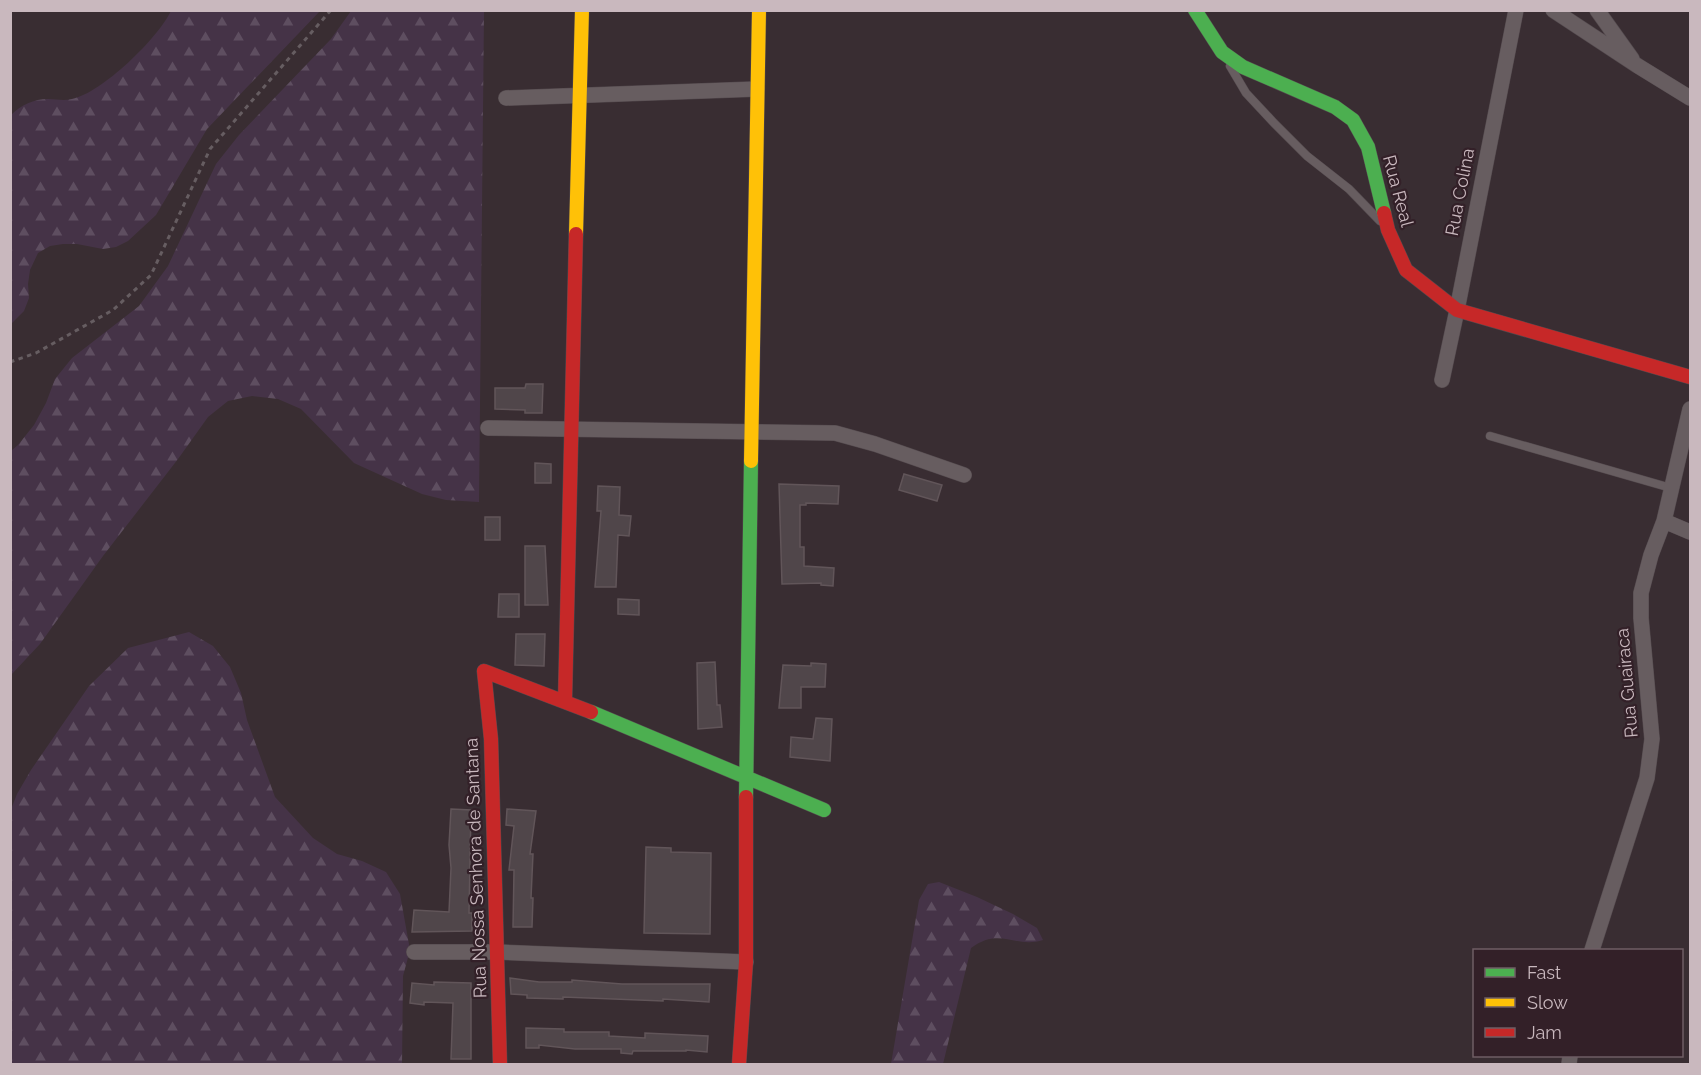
<svg xmlns="http://www.w3.org/2000/svg" width="1701" height="1075" font-family="Raleway,sans-serif">
<defs>
<pattern id="forest-firs" width="22" height="20" patternUnits="userSpaceOnUse" patternTransform="scale(1.5)"><rect width="22" height="20" fill="#453347"/><path d="M5 1l3.5 6h-7zM16 11l3.5 6h-7z" fill="#5e4e60"/></pattern>
</defs>
<rect width="100%" height="100%" fill="#392d32"/>
<!-- forest -->
<path fill="url(#forest-firs)" d="M 171,11 L 320,11 L 207,129 L 156,215 L 128,241 L 116,247 L 103,249 L 77,244 L 63,244 L 50,246 L 38,253 L 30,270 L 28,284 L 29,298 L 24,311 L 11,324 L 11,115 C 21,105 34,99 48,99 C 56,99 63,101 72,99 C 102,93 158,38 171,11 Z
M 351,11 L 484,11 L 479,502 L 446,500 L 422,494 L 354,463 L 301,409 L 278,399 L 252,396 L 228,401 L 208,417 L 178,459 L 103,556 L 40,644 L 11,675 L 11,451 L 18,445 L 34,425 L 46,403 L 55,379 L 72,358 L 139,306 L 168,266 L 216,164 L 239,135 L 331,39 Z
M 189,632 L 213,646 L 230,667 L 241,693 L 247,720 L 275,797 L 313,838 L 337,854 L 362,861 L 386,872 L 400,894 L 410,950 L 403,976 L 402,1064 L 11,1064 L 10,812 L 17,794 L 31,770 L 89,686 L 128,648 Z
M 939,882 L 977,897 L 1013,914 L 1037,928 L 1043,940 C 1015,949 1000,926 971,948 L 943,1064 L 891,1064 L 919,900 L 928,884 Z"/>
<!-- building -->
<path fill="#50464a" stroke="#615559" stroke-width="1.5" d="M 526,384 L 543,384 L 542,413 L 525,413 L 525,410 L 495,409 L 495,388 L 525,388 Z
M 535,463 L 551,464 L 551,483 L 535,483 Z
M 904,474 L 942,485 L 937,501 L 899,490 Z
M 779,484 L 839,486 L 838,504 L 806,503 L 806,505 L 800,505 L 800,547 L 804,547 L 804,566 L 834,568 L 833,586 L 821,585 L 821,583 L 782,584 Z
M 598,486 L 620,487 L 619,515 L 631,516 L 629,536 L 618,535 L 616,587 L 595,587 L 601,511 L 597,511 Z
M 485,517 L 500,517 L 500,540 L 485,540 Z
M 525,546 L 545,546 L 548,605 L 525,605 Z
M 499,594 L 519,594 L 519,617 L 498,617 Z
M 618,599 L 639,600 L 639,615 L 618,614 Z
M 516,634 L 545,634 L 544,666 L 515,665 Z
M 715,662 L 717,705 L 720,705 L 722,727 L 698,729 L 697,663 Z
M 811,663 L 826,664 L 825,687 L 801,687 L 801,708 L 779,708 L 783,665 L 811,666 Z
M 816,718 L 832,719 L 830,761 L 790,757 L 791,737 L 813,739 Z
M 451,809 L 471,810 L 469,913 L 472,913 L 472,931 L 412,932 L 414,910 L 449,912 L 451,868 L 449,845 Z
M 507,809 L 536,811 L 530,854 L 533,854 L 531,898 L 533,898 L 532,927 L 513,927 L 514,870 L 509,870 L 514,826 L 506,825 Z
M 646,847 L 671,848 L 671,852 L 711,853 L 710,934 L 644,933 Z
M 510,978 L 539,982 L 572,982 L 572,980 L 622,984 L 710,984 L 709,1002 L 663,999 L 663,1001 L 563,997 L 563,999 L 527,998 L 527,995 L 511,994 Z
M 434,982 L 471,983 L 471,1059 L 451,1059 L 453,1003 L 424,1002 L 424,1005 L 410,1003 L 412,983 L 434,985 Z
M 526,1028 L 564,1029 L 564,1032 L 609,1032 L 609,1036 L 645,1038 L 645,1033 L 708,1036 L 707,1052 L 686,1050 L 686,1051 L 633,1051 L 632,1054 L 621,1053 L 621,1049 L 575,1049 L 539,1045 L 539,1048 L 526,1048 Z"/>
<g fill="none" stroke-linecap="round" stroke-linejoin="round">
<!-- lane casing -->
<g stroke="#544a4e" stroke-width="9">
<path id="lane" d="M 1230,66 L 1246,93 L 1274,123 L 1307,156 L 1349,189 L 1380,221
M 1490,436 L 1671,488"/>
</g>
<!-- street casing -->
<g stroke="#544a4e" stroke-width="16">
<path id="street" d="M 1553,10 L 1638,66 L 1690,98
M 1597,10 L 1632,59
M 506,98 L 757,89
M 1442,380 L 1457,310 L 1516,10
M 488,428 L 835,433 L 875,444 L 964,475
M 1664,521 L 1690,532
M 1592,950 L 1647,778 L 1652,739 L 1641,618 L 1641,593 L 1651,555 L 1664,521 L 1690,409
M 414,952 L 497,952 L 746,962
M 1569,1064 L 1570,1056"/>
</g>
<!-- fast casing -->
<g stroke="#544a4e" stroke-width="15">
<path id="fast" d="M 1195,10 L 1222,52 L 1243,67 L 1335,107 L 1353,120 L 1368,147 L 1384,213
M 591,712 L 824,810
M 746,797 L 751,461"/>
</g>
<!-- slow casing -->
<g stroke="#544a4e" stroke-width="15">
<path id="slow" d="M 576,234 L 582,10
M 751,461 L 759,10"/>
</g>
<!-- jam casing -->
<g stroke="#544a4e" stroke-width="15">
<path id="jam" d="M 1384,213 L 1388,230 L 1406,270 L 1457,310 L 1690,377
M 565,701 L 576,234
M 500,1064 L 491,739 L 484,671 L 591,712
M 739,1064 L 746,962 L 746,797"/>
</g>
<!-- path -->
<path stroke="#665d61" stroke-width="3" stroke-dasharray="4.5 4.5" stroke-linecap="butt" d="M 10,362 L 36,353 L 113,310 L 151,275 L 210,149 L 331,10"/>
<!-- lane -->
<use href="#lane" stroke="#675d60" stroke-width="8"/>
<!-- street -->
<use href="#street" stroke="#675d60" stroke-width="15"/>
<!-- fast -->
<use href="#fast" stroke="#4caf50" stroke-width="14"/>
<!-- slow -->
<use href="#slow" stroke="#ffc107" stroke-width="14"/>
<!-- jam -->
<use href="#jam" stroke="#c62828" stroke-width="14"/>
</g>
<g text-anchor="middle" stroke-width="4.5" stroke-linejoin="round" paint-order="stroke">
<!-- street labels -->
<g font-size="18" fill="#c9b8be" stroke="#332028">
<text transform="translate(1398 191) rotate(75)" y="6">Rua Real</text>
<text transform="translate(1460 192) rotate(-79)" y="6">Rua Colina</text>
<text transform="translate(1627 683) rotate(-95)" y="6">Rua Guairaca</text>
<text transform="translate(476 868) rotate(-92)" y="6">Rua Nossa Senhora de Santana</text>
</g>
</g>
<!-- border -->
<rect width="1701" height="1075" fill="none" stroke="#c9b8be" stroke-width="24"/>
<!-- legend -->
<rect x="1473" y="949" width="210" height="108" fill="#332028" stroke="#6f5d64" stroke-width="1.5"/>
<rect x="1485" y="968" width="30" height="9" fill="#4caf50" stroke="#6f5d64" stroke-width="1.5"/>
<text x="1527" y="979" font-size="18" fill="#c9b8be">Fast</text>
<rect x="1485" y="998" width="30" height="9" fill="#ffc107" stroke="#6f5d64" stroke-width="1.5"/>
<text x="1527" y="1009" font-size="18" fill="#c9b8be">Slow</text>
<rect x="1485" y="1028" width="30" height="9" fill="#c62828" stroke="#6f5d64" stroke-width="1.5"/>
<text x="1527" y="1039" font-size="18" fill="#c9b8be">Jam</text>
</svg>
